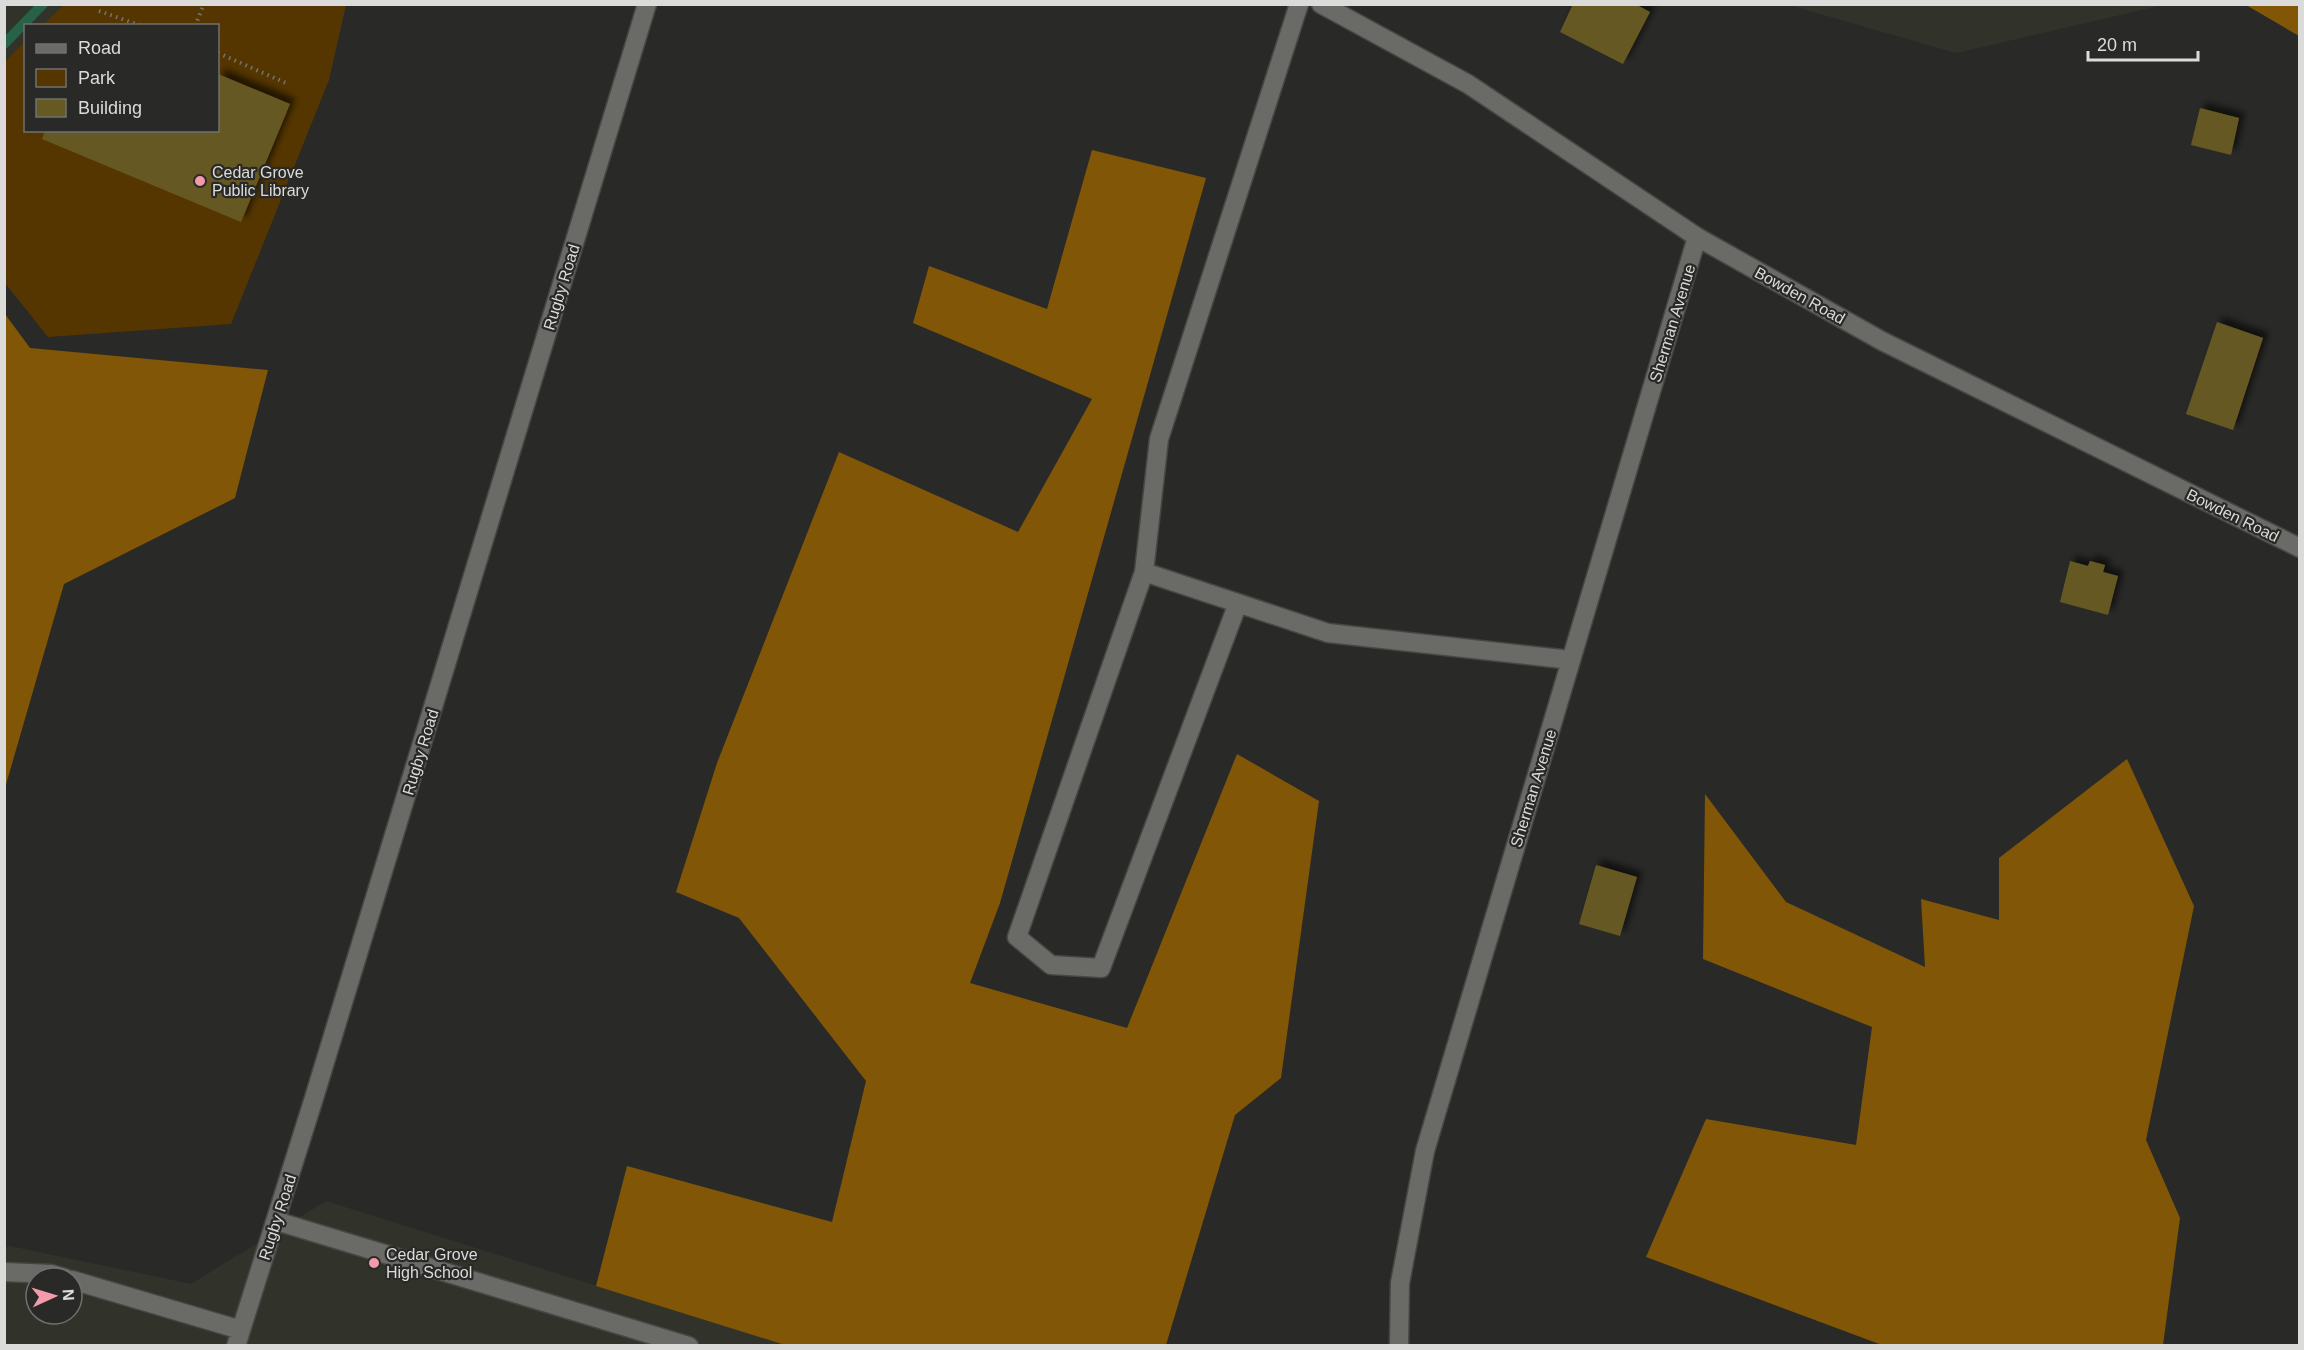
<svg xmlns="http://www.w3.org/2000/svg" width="2304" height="1350" font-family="Helvetica,sans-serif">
<defs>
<filter id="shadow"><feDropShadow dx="5.5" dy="-5.5" stdDeviation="3" flood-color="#0009"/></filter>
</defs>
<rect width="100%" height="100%" fill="#292a27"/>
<!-- built -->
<path fill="#31332a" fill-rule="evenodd" d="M 5,5 L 64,5 L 42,25 L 26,26 L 25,41 L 5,62 Z
M 1789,5 L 1789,4 L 2163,5 L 1956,53 Z
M 326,1201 L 785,1345 L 5,1345 L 4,1248 L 10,1246 L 191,1284 ZM 36,1278 L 72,1278 L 72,1314 L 36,1314 Z"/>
<!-- green -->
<path fill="#553600" d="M 64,5 L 346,5 L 329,80 L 231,324 L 48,337 L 5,283 L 5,62 L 25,41 L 26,130 L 218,130 L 218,26 L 42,25 Z"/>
<!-- forest -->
<path fill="#825607" d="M 2246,5 L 2299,5 L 2299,36 Z
M 1092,150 L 1206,178 L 1000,903 L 970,983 L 1127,1028 L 1237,754 L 1319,801 L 1281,1078 L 1235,1115 L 1166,1345 L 785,1345 L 596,1286 L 627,1166 L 832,1222 L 866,1081 L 739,918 L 676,892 L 717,763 L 839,452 L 1018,532 L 1092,399 L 913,323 L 929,266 L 1047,309 Z
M 5,314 L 30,348 L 268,370 L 235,498 L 64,584 L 5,788 Z
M 2127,759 L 2194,906 L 2146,1140 L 2180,1218 L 2163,1345 L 1882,1345 L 1646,1257 L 1706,1119 L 1856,1145 L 1872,1027 L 1703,959 L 1705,794 L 1786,902 L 1925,967 L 1921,899 L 1999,920 L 1999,858 Z"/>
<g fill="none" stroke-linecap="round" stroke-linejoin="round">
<!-- stream -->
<path stroke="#276248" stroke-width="10" d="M 4,44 L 43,4"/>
</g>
<!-- building -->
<path fill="#665922" filter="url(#shadow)" d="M 1573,4 L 1635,4 L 1650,12 L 1623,64 L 1560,32 Z
M 218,74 L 290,104 L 241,222 L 42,139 L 45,130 L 218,130 Z
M 2200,108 L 2239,118 L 2231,155 L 2191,145 Z
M 2217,322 L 2263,338 L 2233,430 L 2186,414 Z
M 2070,561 L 2088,566 L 2090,561 L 2105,565 L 2103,572 L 2118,576 L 2108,615 L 2060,602 Z
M 1596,865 L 1637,877 L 1620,936 L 1579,924 Z"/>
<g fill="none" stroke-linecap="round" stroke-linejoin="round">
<!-- minor casing -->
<g stroke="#464745" stroke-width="21">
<path id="minor" d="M 1299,4 L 1159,439 L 1144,572 L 1328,633 L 1571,660
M 1321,4 L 1468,84 L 1697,237 L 1882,341 L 2300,548
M 1144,572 L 1017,937 L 1051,965 L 1101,968 L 1238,603
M 276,1221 L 689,1346
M 4,1272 L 51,1274 L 65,1278
M 72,1280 L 241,1330
M 236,1346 L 314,1098 L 647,4
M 1399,1346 L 1400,1283 L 1425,1151 L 1697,237"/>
</g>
<!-- path -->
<path stroke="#747572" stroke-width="4" stroke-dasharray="1.5 4.5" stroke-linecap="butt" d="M 99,11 L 142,26
M 195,26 L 204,4
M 218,53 L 286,83"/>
<!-- minor -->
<use href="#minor" stroke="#6a6b67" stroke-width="18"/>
</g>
<!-- markers -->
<g fill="#f39aab" stroke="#292a27" stroke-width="2">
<circle cx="200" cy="181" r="6"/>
<circle cx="374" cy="1263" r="6"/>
</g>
<g text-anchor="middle" stroke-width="4.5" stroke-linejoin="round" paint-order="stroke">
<!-- poi labels -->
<g font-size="16" fill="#dbdcda" stroke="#292a27" text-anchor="start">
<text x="212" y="178">Cedar Grove<tspan x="212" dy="18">Public Library</tspan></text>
<text x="386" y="1260">Cedar Grove<tspan x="386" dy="18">High School</tspan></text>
</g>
<!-- street labels -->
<g font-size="16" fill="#dbdcda" stroke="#292a27">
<text transform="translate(561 287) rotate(-73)" y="6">Rugby Road</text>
<text transform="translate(1800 295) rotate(29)" y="6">Bowden Road</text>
<text transform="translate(1672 323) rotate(-73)" y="6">Sherman Avenue</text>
<text transform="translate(2233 515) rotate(26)" y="6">Bowden Road</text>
<text transform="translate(420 752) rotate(-73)" y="6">Rugby Road</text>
<text transform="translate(1533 788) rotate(-73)" y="6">Sherman Avenue</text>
<text transform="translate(277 1217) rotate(-72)" y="6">Rugby Road</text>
</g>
</g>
<!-- border -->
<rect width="2304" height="1350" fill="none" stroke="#dbdcda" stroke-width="12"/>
<!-- legend -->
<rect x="24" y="24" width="195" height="108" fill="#292a27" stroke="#70716f" stroke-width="1.5"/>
<rect x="36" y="44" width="30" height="9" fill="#6a6b67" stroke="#70716f" stroke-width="1.5"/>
<text x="78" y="54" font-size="18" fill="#dbdcda">Road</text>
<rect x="36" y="69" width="30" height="18" fill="#553600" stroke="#70716f" stroke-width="1.5"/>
<text x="78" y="84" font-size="18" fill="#dbdcda">Park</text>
<rect x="36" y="99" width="30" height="18" fill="#665922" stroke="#70716f" stroke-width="1.5"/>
<text x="78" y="114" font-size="18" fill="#dbdcda">Building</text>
<!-- north arrow -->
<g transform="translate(54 1296) rotate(86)"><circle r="28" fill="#292a27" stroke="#70716f" stroke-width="1.5"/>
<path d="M0-4.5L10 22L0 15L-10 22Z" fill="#f39aab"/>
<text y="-9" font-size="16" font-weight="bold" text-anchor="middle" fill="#dbdcda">N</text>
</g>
<!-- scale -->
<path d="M2088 51v9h110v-9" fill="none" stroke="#dbdcda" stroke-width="3"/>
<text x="2097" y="51" font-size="18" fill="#dbdcda" stroke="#292a27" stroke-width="4.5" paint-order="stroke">20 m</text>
</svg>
